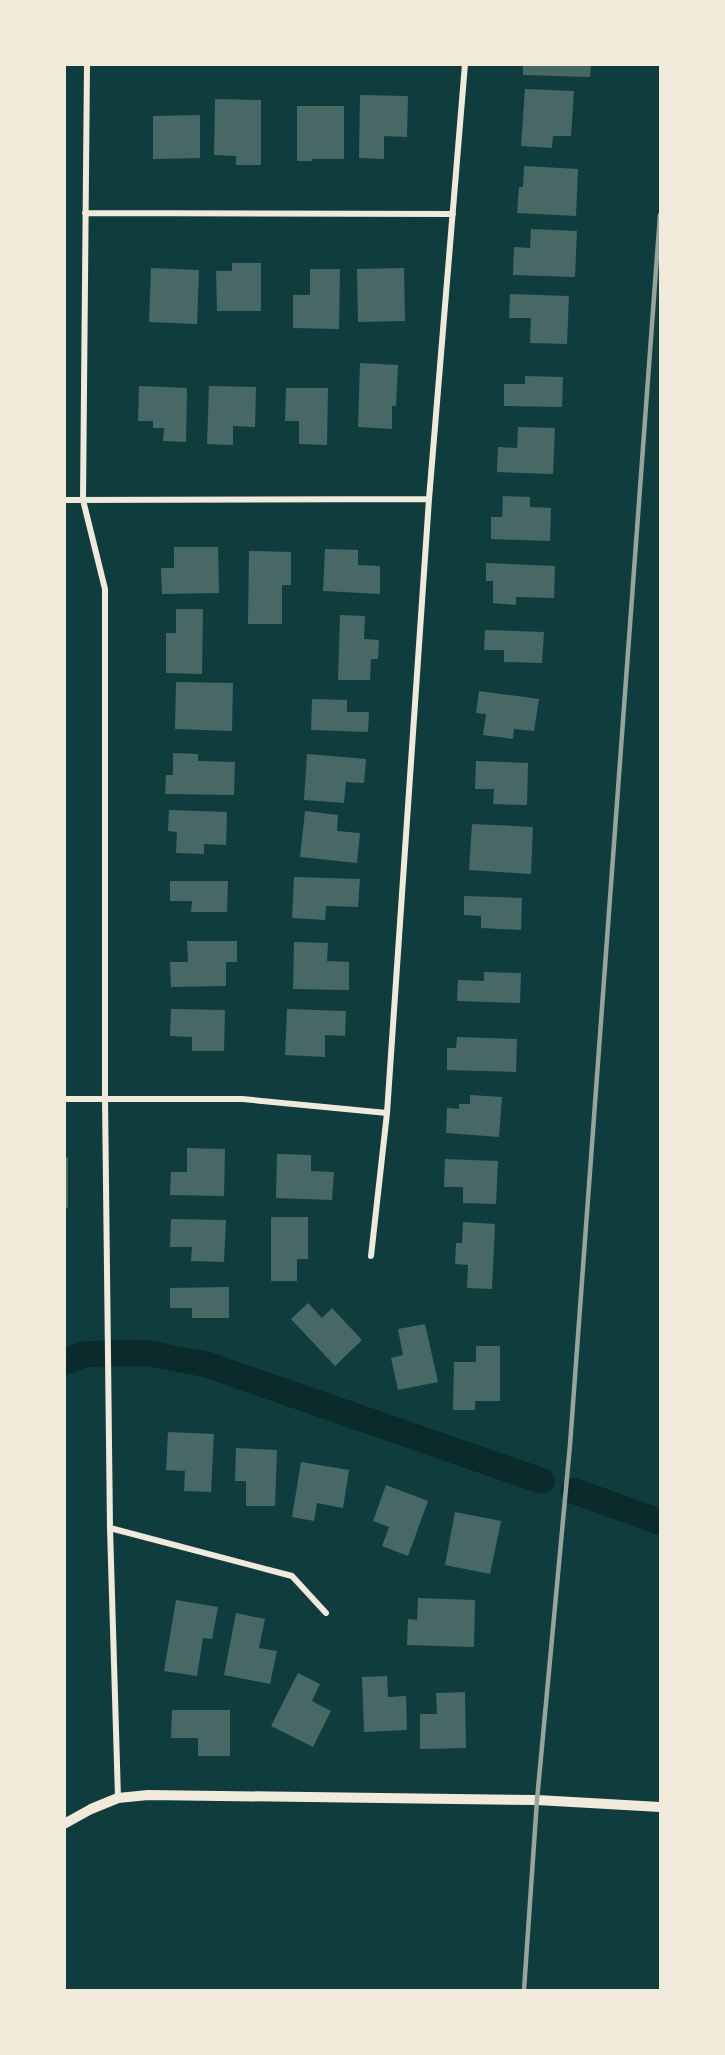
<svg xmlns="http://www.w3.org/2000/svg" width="725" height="2055" font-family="'Titillium Web',sans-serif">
<rect width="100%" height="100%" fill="#0f3d3e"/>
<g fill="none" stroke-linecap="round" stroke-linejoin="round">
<!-- canal -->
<path stroke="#0a2a2b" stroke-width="26" d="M 64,1362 L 85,1354 L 146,1353 L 205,1364 L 542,1481
M 574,1491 L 660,1522"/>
</g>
<!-- building -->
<path fill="#486865" d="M 523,64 L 591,64 L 590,77 L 523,75 Z
M 525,89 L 574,91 L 571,136 L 553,136 L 552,148 L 521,146 Z
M 360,95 L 408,96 L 407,137 L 384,136 L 384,159 L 359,158 Z
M 215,99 L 261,100 L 261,165 L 236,165 L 236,156 L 214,155 Z
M 297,106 L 344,106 L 344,159 L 312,159 L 312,161 L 297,161 Z
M 200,115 L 200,158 L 153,159 L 153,116 Z
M 524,166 L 578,169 L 576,216 L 517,213 L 519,187 L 523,187 Z
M 531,229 L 577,231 L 575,277 L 513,275 L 514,247 L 530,248 Z
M 232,263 L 261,263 L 261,311 L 217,311 L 216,271 L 232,271 Z
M 151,268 L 199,270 L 197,324 L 149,322 Z
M 404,268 L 405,321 L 358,322 L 357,269 Z
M 310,269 L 340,269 L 339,329 L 293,328 L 293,295 L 310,295 Z
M 510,294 L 569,296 L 567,344 L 530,343 L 531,318 L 509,318 Z
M 360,363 L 398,365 L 396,406 L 392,406 L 392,429 L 358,427 Z
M 525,376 L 563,377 L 562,407 L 504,406 L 504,384 L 525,384 Z
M 139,386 L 187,388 L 186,442 L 163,441 L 164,428 L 153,428 L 153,421 L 138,421 Z
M 209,386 L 256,387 L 255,427 L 233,426 L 233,445 L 207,444 Z
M 286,388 L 328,388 L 327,445 L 299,444 L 299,421 L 285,421 Z
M 518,427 L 555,428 L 553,474 L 497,472 L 498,447 L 517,448 Z
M 503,496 L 530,497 L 530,507 L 551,508 L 550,541 L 491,539 L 491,517 L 502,517 Z
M 174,547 L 218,547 L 219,593 L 162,594 L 161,568 L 174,568 Z
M 325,549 L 358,550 L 358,565 L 380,566 L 380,594 L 323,591 Z
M 249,551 L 291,552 L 291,585 L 282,585 L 282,624 L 248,624 Z
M 486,563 L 555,566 L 554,598 L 516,597 L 516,605 L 493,603 L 493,581 L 486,581 Z
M 176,609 L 203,609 L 202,674 L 166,673 L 166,633 L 176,633 Z
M 340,615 L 365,616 L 364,639 L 379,640 L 378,659 L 371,659 L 370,680 L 338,680 Z
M 485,630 L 544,632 L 542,663 L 504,662 L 504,650 L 484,650 Z
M 176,682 L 233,683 L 232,731 L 175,729 Z
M 479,691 L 539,699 L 534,731 L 514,729 L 513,739 L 483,735 L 486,714 L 476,713 Z
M 312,699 L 347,700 L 347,712 L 369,712 L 368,732 L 311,730 Z
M 173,753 L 198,754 L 198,761 L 235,762 L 234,795 L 165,794 L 166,775 L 173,775 Z
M 307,754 L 366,759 L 364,783 L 346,782 L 344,803 L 304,800 Z
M 476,761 L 528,763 L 527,805 L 493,804 L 494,789 L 475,789 Z
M 169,810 L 227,812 L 226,845 L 204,844 L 204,854 L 176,853 L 177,832 L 168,831 Z
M 305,811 L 338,815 L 337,831 L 360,833 L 357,863 L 300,857 Z
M 472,824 L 533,827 L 531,874 L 469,870 Z
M 294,877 L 360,879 L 358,907 L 326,906 L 325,920 L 292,918 Z
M 170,881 L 228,881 L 227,912 L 191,912 L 192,901 L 170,901 Z
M 464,896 L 522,898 L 521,930 L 481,928 L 481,916 L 464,915 Z
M 187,941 L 237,941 L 237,962 L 226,962 L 226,986 L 171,987 L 170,962 L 188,962 Z
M 294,942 L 328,943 L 327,961 L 349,962 L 349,990 L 293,989 Z
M 484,972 L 521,973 L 520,1003 L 457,1001 L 458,980 L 484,981 Z
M 171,1009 L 225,1010 L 224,1051 L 192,1051 L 192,1037 L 170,1036 Z
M 287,1009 L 346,1011 L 345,1036 L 325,1035 L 325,1057 L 285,1055 Z
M 457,1037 L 517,1039 L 516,1072 L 447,1070 L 447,1048 L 456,1048 Z
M 470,1095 L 502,1097 L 499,1137 L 446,1133 L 447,1108 L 459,1109 L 459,1104 L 470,1104 Z
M 187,1148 L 225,1149 L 224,1196 L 170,1195 L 171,1172 L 187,1172 Z
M 277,1154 L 311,1155 L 311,1171 L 334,1172 L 332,1200 L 276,1198 Z
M 64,1157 L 68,1157 L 68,1208 L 64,1208 Z
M 445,1159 L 498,1161 L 496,1204 L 463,1203 L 463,1187 L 444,1187 Z
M 271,1217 L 308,1217 L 308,1259 L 297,1259 L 297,1281 L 271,1281 Z
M 171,1219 L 226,1220 L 224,1262 L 191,1261 L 192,1247 L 170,1247 Z
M 463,1222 L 495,1224 L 492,1289 L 467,1288 L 468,1265 L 455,1264 L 456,1243 L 462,1243 Z
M 229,1287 L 229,1318 L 192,1318 L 192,1308 L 170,1308 L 170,1288 Z
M 308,1303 L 322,1318 L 332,1308 L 362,1340 L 335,1366 L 291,1319 Z
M 425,1324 L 438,1382 L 398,1390 L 391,1358 L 403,1355 L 398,1329 Z
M 476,1346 L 500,1346 L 500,1401 L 475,1401 L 475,1410 L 453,1410 L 454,1362 L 476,1362 Z
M 168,1432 L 214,1434 L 211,1492 L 184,1491 L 185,1471 L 166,1470 Z
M 236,1448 L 277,1450 L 275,1506 L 246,1506 L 246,1481 L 235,1481 Z
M 301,1462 L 349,1470 L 343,1508 L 317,1503 L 314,1521 L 292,1517 Z
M 386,1485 L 428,1501 L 408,1556 L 382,1546 L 389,1527 L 373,1521 Z
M 455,1512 L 501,1521 L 490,1574 L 445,1565 Z
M 418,1598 L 475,1600 L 474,1647 L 407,1645 L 408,1619 L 417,1620 Z
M 176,1600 L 218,1607 L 212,1639 L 203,1638 L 197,1676 L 164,1671 Z
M 236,1613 L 265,1619 L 259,1648 L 277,1651 L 270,1684 L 224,1675 Z
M 298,1673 L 320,1684 L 312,1701 L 331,1711 L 313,1747 L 271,1726 Z
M 387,1676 L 388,1697 L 406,1696 L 407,1730 L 364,1732 L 362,1677 Z
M 465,1692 L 466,1748 L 420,1749 L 420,1714 L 437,1714 L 436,1693 Z
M 172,1710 L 230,1710 L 230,1756 L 198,1756 L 198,1738 L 171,1738 Z"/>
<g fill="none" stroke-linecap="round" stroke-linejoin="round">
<!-- minor -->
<path stroke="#f1e9da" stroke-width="6" d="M 87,64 L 83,500 L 105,589 L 105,1099 L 110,1528 L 118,1798
M 85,213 L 453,214
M 64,500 L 429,499
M 64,1099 L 242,1099 L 387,1113
M 371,1256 L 387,1113 L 429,499 L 465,64
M 110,1528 L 292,1576 L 326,1613"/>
<!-- tertiary -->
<path stroke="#f1e9da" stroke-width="10" d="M 64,1824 L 91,1809 L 118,1798 L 148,1795 L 537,1800 L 660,1807"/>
<!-- rail -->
<path stroke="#97a49c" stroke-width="4.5" d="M 524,1990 L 537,1800 L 570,1445 L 660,215"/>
</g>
<!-- border -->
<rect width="725" height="2055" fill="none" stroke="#f1e9da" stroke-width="132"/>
</svg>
